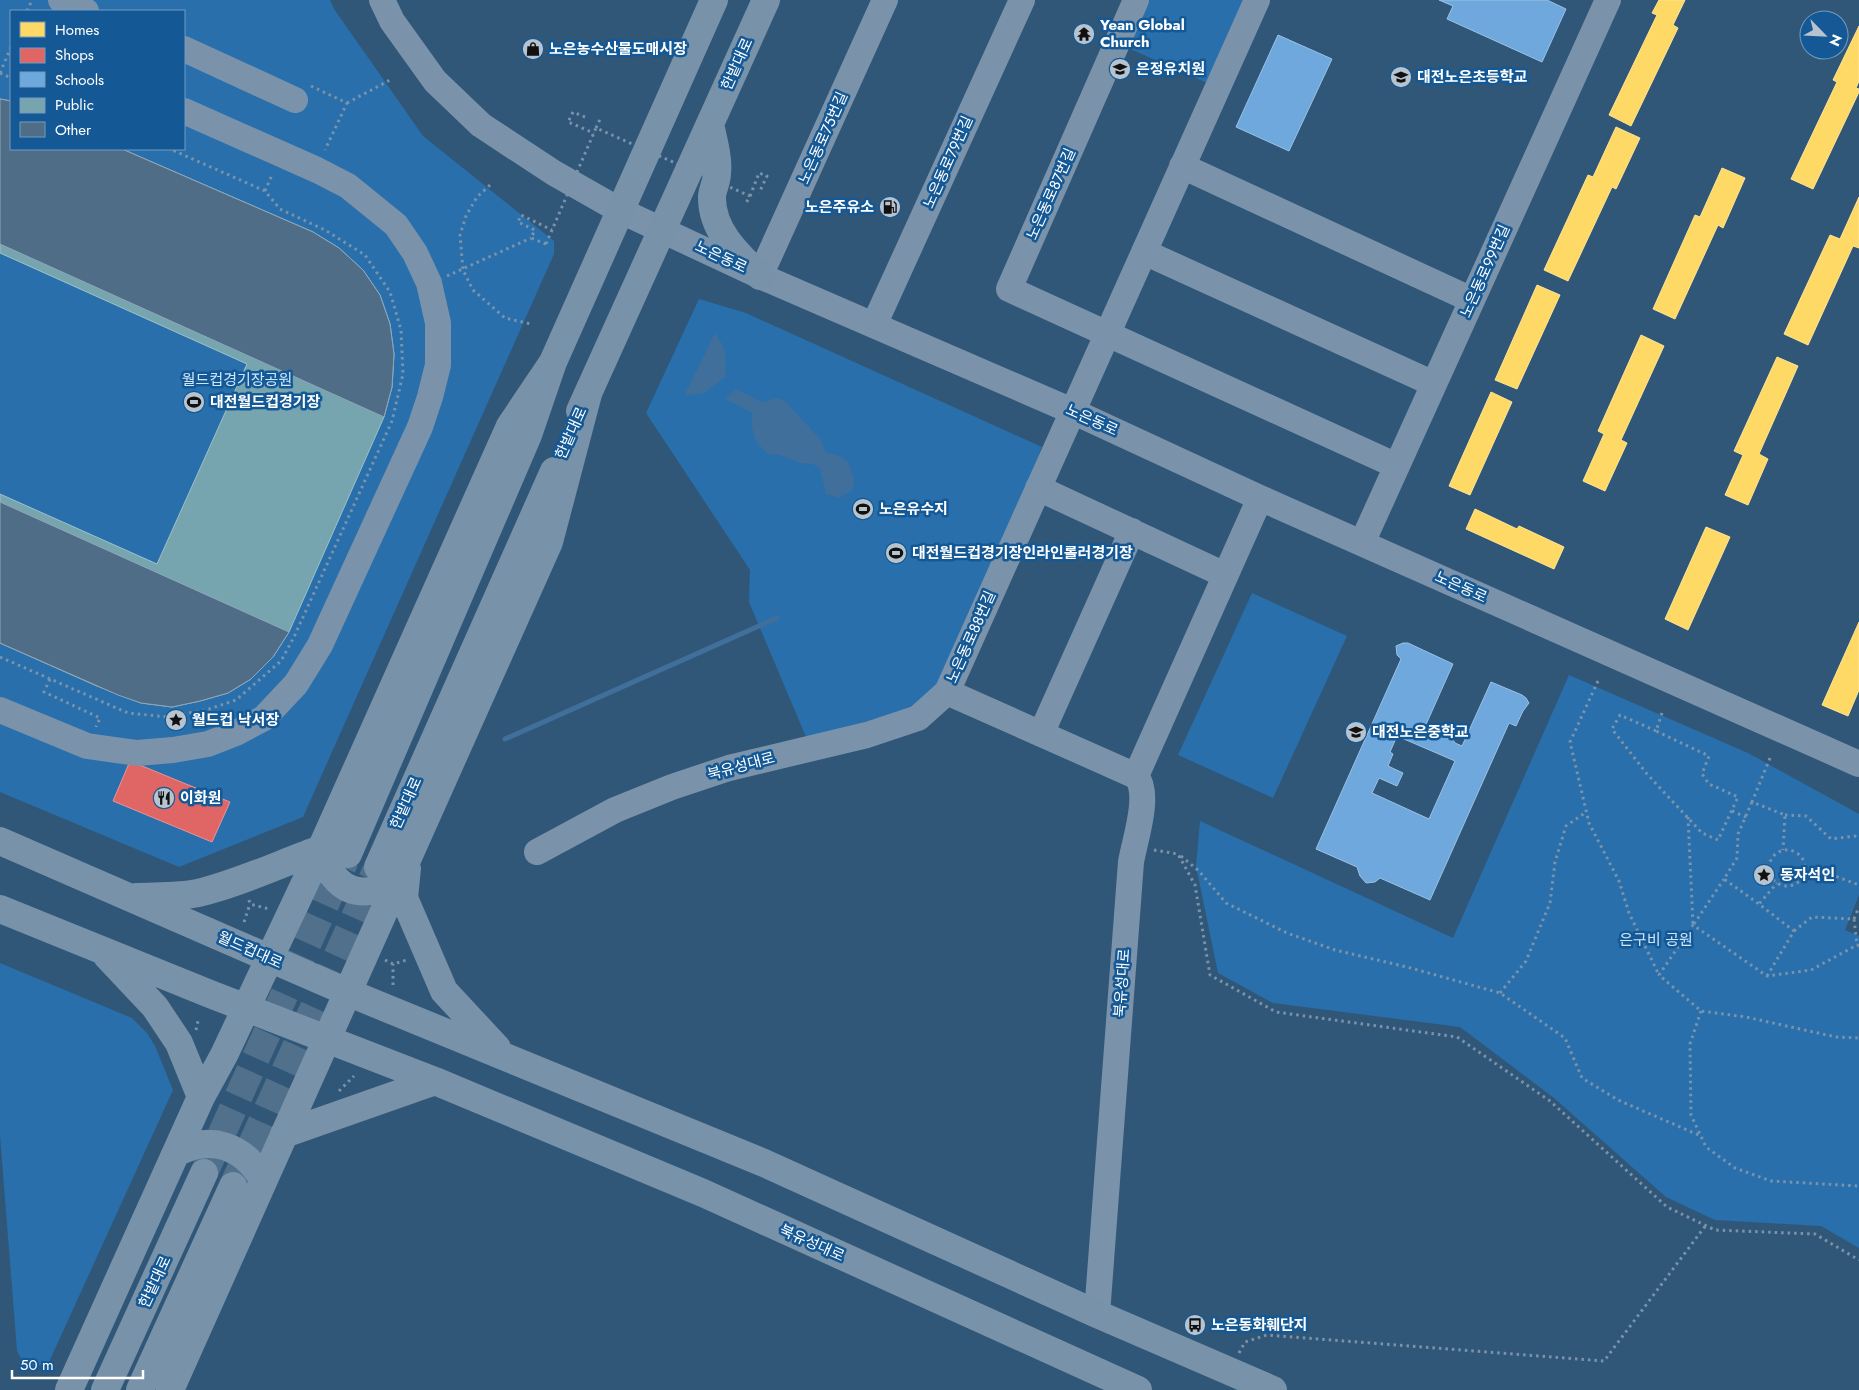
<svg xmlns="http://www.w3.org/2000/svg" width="1859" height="1390" font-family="Jost,'Noto Sans KR',sans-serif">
<rect width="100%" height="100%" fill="#315778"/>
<!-- green -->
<path fill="#286fac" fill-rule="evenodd" d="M 0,0 L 330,0 L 334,9 L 423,136 L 554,241 L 554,254 L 303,817 L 179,867 L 0,792 ZM 11,11 L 184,11 L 184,149 L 11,149 Z
M 1147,0 L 1252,0 L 1214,86 L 1126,47 Z
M 699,299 L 746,313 L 1042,447 L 947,679 L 906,714 L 806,737 L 749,602 L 750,570 L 646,413 Z
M 1252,593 L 1347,636 L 1273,798 L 1178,755 Z
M 1569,675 L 1748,753 L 1859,814 L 1859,895 L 1845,930 L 1859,936 L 1859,1248 L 1821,1226 L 1715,1220 L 1666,1197 L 1554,1098 L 1460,1027 L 1273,1003 L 1218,973 L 1196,866 L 1200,821 L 1453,938 Z
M 0,963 L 132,1018 L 147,1033 L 155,1046 L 173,1090 L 49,1362 L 35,1367 L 24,1364 L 17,1351 L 0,1135 Z"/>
<!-- water -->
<path fill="#3f6f9a" d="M 715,333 C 727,349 727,358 725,377 L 704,393 L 684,396 Z
M 736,389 L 762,402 L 778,398 L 784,400 L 821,440 L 826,452 L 842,457 L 848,462 L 853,475 L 854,483 L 852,490 L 840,498 L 826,494 L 820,469 L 813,464 L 800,463 L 780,455 L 768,454 L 760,446 L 755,439 L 752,427 L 752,413 L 725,399 Z"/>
<!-- homes -->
<path fill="#ffd966" stroke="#ffe494" d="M 1659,0 L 1685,0 L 1673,25 L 1678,28 L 1631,126 L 1609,115 L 1657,15 L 1652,13 Z
M 1859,26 L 1859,81 L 1856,88 L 1859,89 L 1859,92 L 1813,189 L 1791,179 L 1837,82 L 1833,80 Z
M 1616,127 L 1640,138 L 1616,189 L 1612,187 L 1568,281 L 1544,270 L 1588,175 L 1593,177 Z
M 1722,168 L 1745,178 L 1723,228 L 1718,225 L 1675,319 L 1653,309 L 1695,215 L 1700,217 Z
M 1859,197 L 1859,248 L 1853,246 L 1808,345 L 1784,334 L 1830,235 L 1840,239 Z
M 1537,285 L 1560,295 L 1517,389 L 1495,380 Z
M 1641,335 L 1664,346 L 1621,440 L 1627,443 L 1605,491 L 1583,481 L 1604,434 L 1598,431 Z
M 1777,357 L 1798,366 L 1759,454 L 1768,459 L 1748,505 L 1725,495 L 1743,455 L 1734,451 Z
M 1491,392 L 1512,402 L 1470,495 L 1449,486 Z
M 1475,509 L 1517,529 L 1519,526 L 1564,547 L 1554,569 L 1466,529 Z
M 1706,527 L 1730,537 L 1688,630 L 1665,619 Z
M 1859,622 L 1859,690 L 1848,716 L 1822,705 Z"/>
<!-- shops -->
<path fill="#e06666" stroke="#e99494" d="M 130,761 L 230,802 L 212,842 L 113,801 Z"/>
<!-- schools -->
<path fill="#6fa8dc" stroke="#9ac2e6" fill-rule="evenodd" d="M 1439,0 L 1547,0 L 1566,9 L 1542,62 L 1447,19 L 1453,6 Z
M 1278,35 L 1332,59 L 1289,151 L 1236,127 Z
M 1403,643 L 1408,643 L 1453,664 L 1424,729 L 1431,732 L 1446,734 L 1452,738 L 1455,743 L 1462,746 L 1491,682 L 1522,695 L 1526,698 L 1529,703 L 1523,711 L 1516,726 L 1509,723 L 1430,900 L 1380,878 L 1375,882 L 1366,883 L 1360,876 L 1357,867 L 1316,849 L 1401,659 L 1397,655 L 1396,646 ZM 1397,736 L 1455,761 L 1429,819 L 1372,793 L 1379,778 L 1397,786 L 1403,773 L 1388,766 L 1393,754 L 1390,752 Z"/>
<!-- public -->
<path fill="#76a5af" stroke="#9fc0c7" d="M 0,99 L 11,101 L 11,149 L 122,149 L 313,232 L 339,248 L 363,270 L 380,295 L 390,324 L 394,354 L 392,387 L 384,417 L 289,632 L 273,657 L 251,679 L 228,693 L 200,701 L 172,707 L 141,703 L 97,686 L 0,643 L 0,494 L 157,564 L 247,364 L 0,253 Z"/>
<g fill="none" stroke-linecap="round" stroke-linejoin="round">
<!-- stream -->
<path stroke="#3f6f9a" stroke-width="5" d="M 505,739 L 777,618"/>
</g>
<!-- building -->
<path fill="#4f6d87" stroke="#8fa5b8" d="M 0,99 L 11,101 L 11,149 L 122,149 L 313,232 L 339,248 L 363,270 L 380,295 L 390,324 L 394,354 L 392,387 L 384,417 L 0,244 Z
M 0,502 L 289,632 L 273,657 L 251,679 L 228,693 L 200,701 L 172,707 L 141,703 L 118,695 L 0,643 Z"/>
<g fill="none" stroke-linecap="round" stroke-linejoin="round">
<!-- major-tunnel -->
<path stroke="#50708c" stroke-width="28" stroke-dasharray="28 14" stroke-linecap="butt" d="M 204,1173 L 345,860
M 233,1186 L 376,871"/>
<!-- path -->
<path stroke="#7a93ab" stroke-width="3" stroke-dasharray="2.5 4" stroke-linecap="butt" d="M 27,11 L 32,0
M 0,73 L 11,47
M 0,73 L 11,78
M 311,86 L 347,103 L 325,150
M 347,103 L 390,80
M 585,117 L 573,112 L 568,122 L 594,133
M 596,128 L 600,119
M 490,185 L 477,197 L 466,216 L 460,235 L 463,270 L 473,290 L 505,318 L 531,324
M 265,191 L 272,175
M 750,196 L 759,173 L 767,176 L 759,193
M 546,244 L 531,238 L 535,230 L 518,222 L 521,215 L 552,230
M 447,276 L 531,238
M 0,657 L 128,713 L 168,717 L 209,709 L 236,700 L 281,661 L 294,637 L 392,421 L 403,374 L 401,330 L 390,292 L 365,255 L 325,230 L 280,209 L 265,191 L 170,149
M 50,679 L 44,692 L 100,718 L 96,727
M 1598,681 L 1570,742 L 1589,823 L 1619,881 L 1629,913 L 1659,975
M 1656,731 L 1620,715 L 1612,729 L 1647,774 L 1702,833 L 1718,840 L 1738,797 L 1709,784 L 1702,774 L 1709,756 L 1656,731 L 1663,710
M 1770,758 L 1752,802 L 1785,815 L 1783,850
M 1752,802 L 1738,834 L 1737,858 L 1724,879 L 1759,904
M 1732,811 L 1746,817
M 1785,815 L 1806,816 L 1831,839 L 1855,836 L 1859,838
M 1688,817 L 1693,925
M 1154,850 L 1178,854 L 1195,885 L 1210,975 L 1276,1012 L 1457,1037 L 1550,1101 L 1667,1207 L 1715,1230 L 1815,1234 L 1859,1260
M1769 868a18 18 0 1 1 36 0a18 18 0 1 1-36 0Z
M 1181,856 L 1199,871 L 1226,903 L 1287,933 L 1335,950 L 1407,967 L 1500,993 L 1565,1038 L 1582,1078 L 1618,1100 L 1701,1136
M 1804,873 L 1835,876 L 1859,885
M 249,900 L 250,904 L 269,909
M 1854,919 L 1859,907
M 244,922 L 250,904
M 1694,924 L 1724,879
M 1794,931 L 1812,917 L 1854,919 L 1857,945
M 1859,946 L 1857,945 L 1811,970 L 1767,976 L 1693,925 L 1659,975 L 1701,1011 L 1746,1017 L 1836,1037 L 1859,1038
M 385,960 L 393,964 L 407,960
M 1767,976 L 1794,931 L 1759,904 L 1777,883
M 393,985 L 393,964
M 1500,993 L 1526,961 L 1550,903 L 1555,862 L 1566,826 L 1586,812
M 1701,1011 L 1690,1044 L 1691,1115 L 1706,1147 L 1735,1168 L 1771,1181 L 1859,1186
M 196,1030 L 198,1021
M 339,1091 L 354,1076
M 1239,1353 L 1245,1342 L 1267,1335 L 1604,1361 L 1706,1225"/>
<!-- minor -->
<path stroke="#7a93ab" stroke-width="26" d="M 61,0 L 86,11
M 382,0 L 392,21 L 435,81 L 481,125 L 554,173 L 619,210 L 760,276 L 1072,411 L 1260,498 L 1859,764
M 1136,0 L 1009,289 L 1397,466
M 184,49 L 295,100
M 1182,166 L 1472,300
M 1144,252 L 1434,384
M 760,276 L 885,0
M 874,325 L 1022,0
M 1038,488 L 1225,575
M 1362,543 L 1608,0
M 947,692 L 1136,776 L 1260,498
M 0,710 L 87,746 L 137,753 L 173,750 L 208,744 L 236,733 L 264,718 L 296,684 L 320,645 L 420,427 L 430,397 L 438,365 L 438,323 L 429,283 L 415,253 L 396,225 L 348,186 L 317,170 L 184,111
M 1041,734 L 1132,531
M 537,852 L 615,810 L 672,787 L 729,768 L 867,735 L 918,718 L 947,692 L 1257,0
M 1097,1314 L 1131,862 C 1135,839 1151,794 1136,776"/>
<!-- major -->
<path stroke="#7892a9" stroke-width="28" d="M 710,124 C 713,138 719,160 717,173 C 717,181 713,188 712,196 C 711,230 737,254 760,276
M 580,411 L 766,0
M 0,841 L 347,992 L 764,1163 L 1097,1314 L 1273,1390
M 348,854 L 528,435 L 553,362 L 714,0
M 378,867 L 554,471
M 407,868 L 404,898 L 444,991 L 497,1048
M 136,897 C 156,896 178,897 198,893 C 237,884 282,863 321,849 C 327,873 343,895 370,891 C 375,890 381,890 385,887 C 391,883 395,878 400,873
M 0,909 L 210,994 L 435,1081 L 703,1193 L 1138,1390
M 107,956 L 155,1007 L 179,1043 L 201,1097
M 284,1134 L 435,1081
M 176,1153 C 211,1134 243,1146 263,1179
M 69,1390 L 201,1097 L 224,1055 L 321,849 L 510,426 L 553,362
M 105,1390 L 204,1173
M 140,1390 L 233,1186
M 170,1390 L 549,542 L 588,394"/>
<!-- path-bridge -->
<path stroke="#7a93ab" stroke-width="3" stroke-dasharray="2.5 4" stroke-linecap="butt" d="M 546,244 L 596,128 L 750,196 L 745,205"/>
</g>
<!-- icons -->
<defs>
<g id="temple-disc" transform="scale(1.125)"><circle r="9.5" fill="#b7c4d0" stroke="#145995"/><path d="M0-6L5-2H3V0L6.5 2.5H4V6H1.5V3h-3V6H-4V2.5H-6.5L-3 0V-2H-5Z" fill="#111"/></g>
<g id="shop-disc" transform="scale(1.125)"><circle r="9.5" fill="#b7c4d0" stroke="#145995"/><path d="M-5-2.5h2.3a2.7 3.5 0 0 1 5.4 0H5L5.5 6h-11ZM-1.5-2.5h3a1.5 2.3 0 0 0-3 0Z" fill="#111"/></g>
<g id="school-disc" transform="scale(1.125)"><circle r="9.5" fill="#b7c4d0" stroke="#145995"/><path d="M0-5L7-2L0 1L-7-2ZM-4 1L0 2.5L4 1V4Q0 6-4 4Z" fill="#111"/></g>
<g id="fuel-disc" transform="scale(1.125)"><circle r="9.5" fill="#b7c4d0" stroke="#145995"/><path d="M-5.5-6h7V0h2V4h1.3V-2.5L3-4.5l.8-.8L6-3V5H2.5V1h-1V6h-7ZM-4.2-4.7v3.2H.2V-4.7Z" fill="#111"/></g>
<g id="stadium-disc" transform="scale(1.125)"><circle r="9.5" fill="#b7c4d0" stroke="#145995"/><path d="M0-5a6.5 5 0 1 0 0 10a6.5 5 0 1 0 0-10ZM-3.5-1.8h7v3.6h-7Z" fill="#111"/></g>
<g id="sight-disc" transform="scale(1.125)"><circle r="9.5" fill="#b7c4d0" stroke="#145995"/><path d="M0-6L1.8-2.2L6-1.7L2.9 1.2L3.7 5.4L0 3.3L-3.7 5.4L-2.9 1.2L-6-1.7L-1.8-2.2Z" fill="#111"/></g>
<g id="restaurant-disc" transform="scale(1.125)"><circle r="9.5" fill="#b7c4d0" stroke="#145995"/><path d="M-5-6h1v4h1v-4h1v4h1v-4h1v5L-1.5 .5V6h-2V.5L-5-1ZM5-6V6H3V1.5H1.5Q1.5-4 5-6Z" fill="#111"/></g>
<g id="bus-disc" transform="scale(1.125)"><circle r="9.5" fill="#b7c4d0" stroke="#145995"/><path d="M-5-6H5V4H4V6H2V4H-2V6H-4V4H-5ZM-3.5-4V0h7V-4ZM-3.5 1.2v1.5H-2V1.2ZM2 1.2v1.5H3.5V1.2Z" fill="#111"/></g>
</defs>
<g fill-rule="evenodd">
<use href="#temple-disc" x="1084" y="34"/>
<use href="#shop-disc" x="533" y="49"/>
<use href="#school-disc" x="1120" y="69"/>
<use href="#school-disc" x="1401" y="77"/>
<use href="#fuel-disc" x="890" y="207"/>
<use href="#stadium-disc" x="194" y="402"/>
<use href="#stadium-disc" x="863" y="509"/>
<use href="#stadium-disc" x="896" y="553"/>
<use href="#sight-disc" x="176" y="720"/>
<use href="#school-disc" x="1356" y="732"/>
<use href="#restaurant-disc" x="164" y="798"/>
<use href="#sight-disc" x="1764" y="875"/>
<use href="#bus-disc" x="1195" y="1325"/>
</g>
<g text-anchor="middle" stroke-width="5" stroke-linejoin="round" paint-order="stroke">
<!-- poi labels -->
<g font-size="15" font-weight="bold" fill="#fff" stroke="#145995" text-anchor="start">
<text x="1100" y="30">Yean Global<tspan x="1100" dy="17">Church</tspan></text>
<text x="549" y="54">노은농수산물도매시장</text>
<text x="1136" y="74">은정유치원</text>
<text x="1417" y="82">대전노은초등학교</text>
<text x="874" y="212" text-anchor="end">노은주유소</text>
<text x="210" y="407">대전월드컵경기장</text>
<text x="879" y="514">노은유수지</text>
<text x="912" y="558">대전월드컵경기장인라인롤러경기장</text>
<text x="192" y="725">월드컵 낙서장</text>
<text x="1372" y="737">대전노은중학교</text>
<text x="180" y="803">이화원</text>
<text x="1780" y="880">동자석인</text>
<text x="1211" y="1330">노은동화훼단지</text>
</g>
<!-- street labels -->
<g font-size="15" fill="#fff" stroke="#145995">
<text transform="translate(737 64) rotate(-66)" y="5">한밭대로</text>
<text transform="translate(823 138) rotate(-66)" y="5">노은동로75번길</text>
<text transform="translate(948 162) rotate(-66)" y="5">노은동로79번길</text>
<text transform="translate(1051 194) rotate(-66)" y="5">노은동로87번길</text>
<text transform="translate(721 257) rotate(25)" y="5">노은동로</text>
<text transform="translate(1485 271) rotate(-66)" y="5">노은동로99번길</text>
<text transform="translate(1092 420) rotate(24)" y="5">노은동로</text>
<text transform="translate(571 433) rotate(-66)" y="5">한밭대로</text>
<text transform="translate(1461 587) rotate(24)" y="5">노은동로</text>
<text transform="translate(971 637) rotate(-66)" y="5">노은동로88번길</text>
<text transform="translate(741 766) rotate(-15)" y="5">북유성대로</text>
<text transform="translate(406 803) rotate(-66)" y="5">한밭대로</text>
<text transform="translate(250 950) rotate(24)" y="5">월드컵대로</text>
<text transform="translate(1122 983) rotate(-86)" y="5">북유성대로</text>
<text transform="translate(812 1243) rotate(24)" y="5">북유성대로</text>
<text transform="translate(155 1282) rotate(-65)" y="5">한밭대로</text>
</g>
<!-- park labels -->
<g font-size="15" fill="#cce6fd" stroke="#145995">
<text x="237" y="385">월드컵경기장공원</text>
<text x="1656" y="945">은구비 공원</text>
</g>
</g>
<!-- legend -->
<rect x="10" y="10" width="175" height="140" fill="#145995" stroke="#729bbf"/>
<rect x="20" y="22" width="25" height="15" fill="#ffd966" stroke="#729bbf"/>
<text x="55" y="35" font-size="15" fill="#ffffff">Homes</text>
<rect x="20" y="48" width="25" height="15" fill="#e06666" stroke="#729bbf"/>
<text x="55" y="60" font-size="15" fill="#ffffff">Shops</text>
<rect x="20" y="72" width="25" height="15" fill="#6fa8dc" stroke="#729bbf"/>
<text x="55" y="85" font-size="15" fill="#ffffff">Schools</text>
<rect x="20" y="98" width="25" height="15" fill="#76a5af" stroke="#729bbf"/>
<text x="55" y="110" font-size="15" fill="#ffffff">Public</text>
<rect x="20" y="122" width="25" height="15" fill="#4f6d87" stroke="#729bbf"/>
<text x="55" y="135" font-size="15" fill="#ffffff">Other</text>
<!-- north arrow -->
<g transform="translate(1824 35) rotate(114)"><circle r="24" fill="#145995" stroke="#729bbf"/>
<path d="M0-4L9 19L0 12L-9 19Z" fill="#b7c4d0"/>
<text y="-8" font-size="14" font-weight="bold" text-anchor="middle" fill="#ffffff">N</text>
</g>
<!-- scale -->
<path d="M12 1370v8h131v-8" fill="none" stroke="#ffffff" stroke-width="2.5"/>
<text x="20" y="1370" font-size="15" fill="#ffffff" stroke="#145995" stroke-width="4" paint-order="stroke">50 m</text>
</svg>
